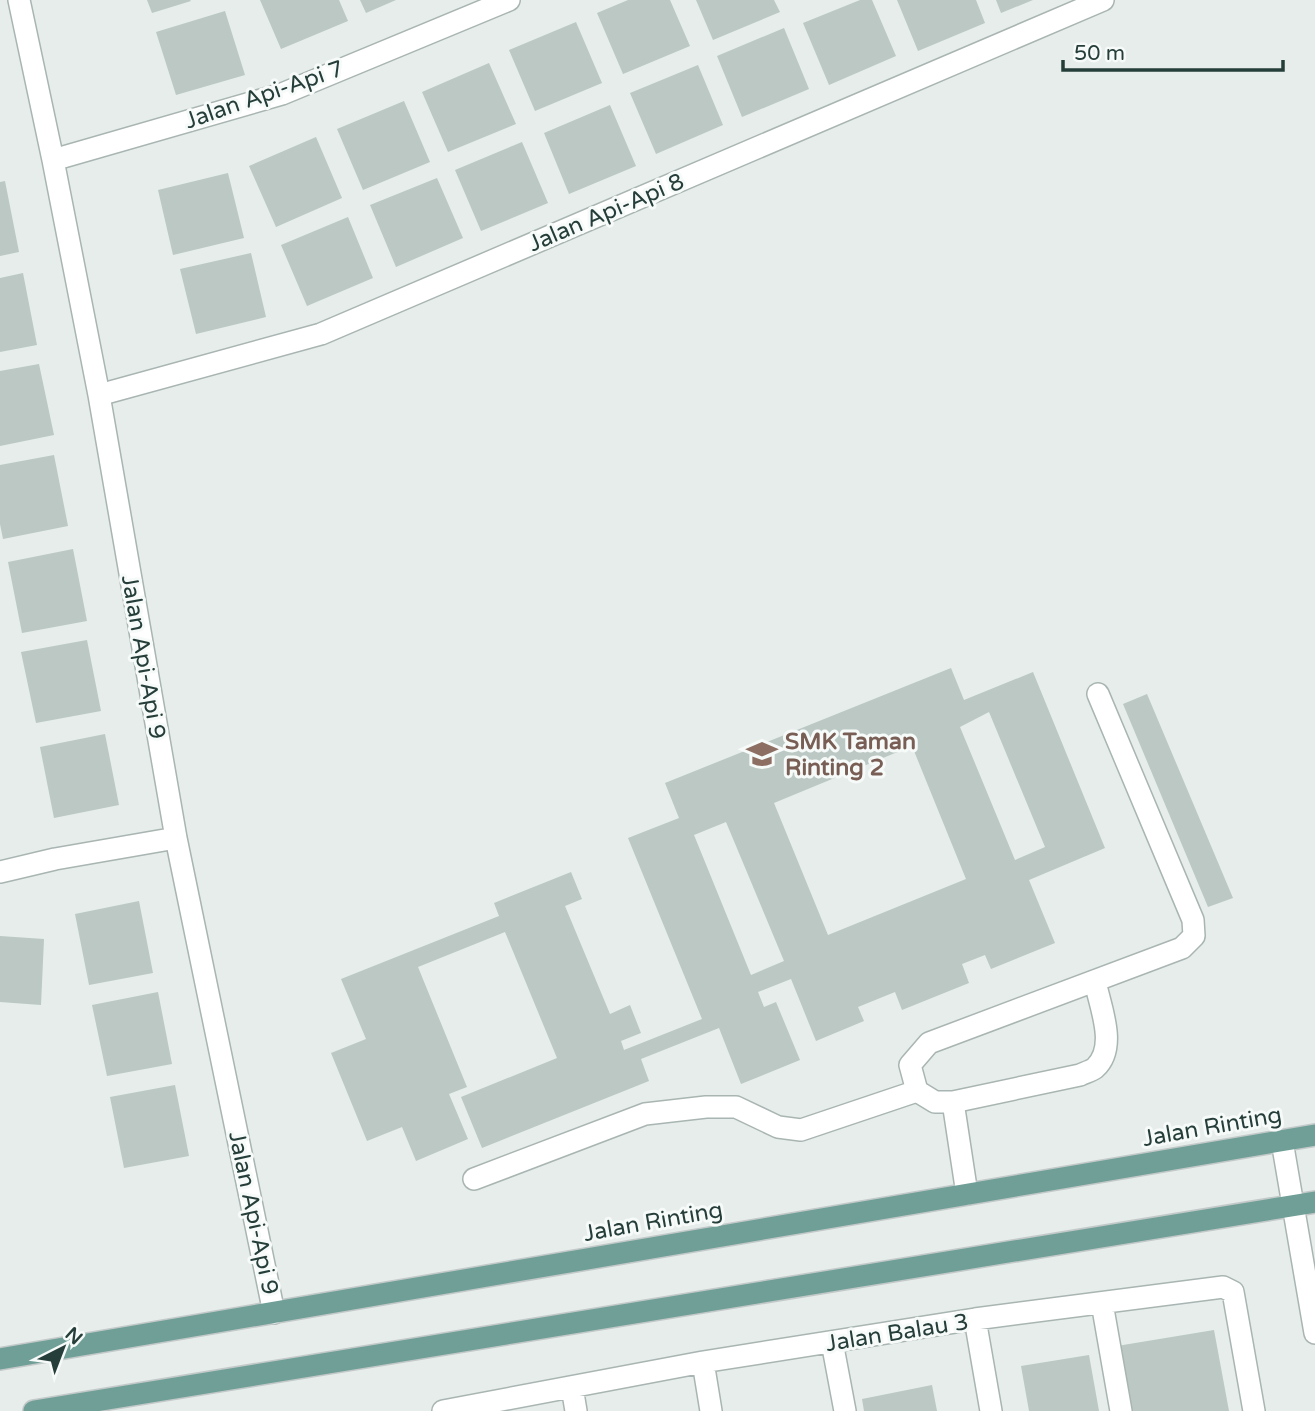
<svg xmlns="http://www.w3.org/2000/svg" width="1315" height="1411" font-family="'Varela Round',sans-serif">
<rect width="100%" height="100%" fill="#e6edeb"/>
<!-- building -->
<path fill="#bbc8c4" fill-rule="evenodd" d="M 147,0 L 190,0 L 191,1 L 152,13 Z
M 260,0 L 339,0 L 348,21 L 281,49 Z
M 360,0 L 396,0 L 366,13 Z
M 628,0 L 670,0 L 690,46 L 623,74 L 597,13 Z
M 696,0 L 774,0 L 780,12 L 713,40 Z
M 860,0 L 872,0 L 896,56 L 829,85 L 803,23 Z
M 897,0 L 976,0 L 985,23 L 918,51 Z
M 996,0 L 1033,0 L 1001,13 Z
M 225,11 L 245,75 L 176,95 L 156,32 Z
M 576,22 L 602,83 L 535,111 L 509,50 Z
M 784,28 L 809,89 L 742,117 L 717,56 Z
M 489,63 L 516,124 L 448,152 L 422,92 Z
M 698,65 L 723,125 L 656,154 L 630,93 Z
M 404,101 L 430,162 L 363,190 L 337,129 Z
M 610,105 L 636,166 L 569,194 L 544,133 Z
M 316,137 L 342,198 L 276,227 L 249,166 Z
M 522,142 L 548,203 L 481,231 L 455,170 Z
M 228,173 L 244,238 L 173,255 L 158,190 Z
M 437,178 L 463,238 L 396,267 L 370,205 Z
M 5,181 L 19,252 L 0,256 L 0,182 Z
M 348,217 L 373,278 L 307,306 L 281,245 Z
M 251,253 L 266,317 L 196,334 L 180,269 Z
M 23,273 L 37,345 L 0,352 L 0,278 Z
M 39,364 L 54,435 L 0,446 L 0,371 Z
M 54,455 L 68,526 L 3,539 L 0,524 L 0,465 Z
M 73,549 L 87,621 L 22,633 L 8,562 Z
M 87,640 L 101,711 L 36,723 L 21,652 Z
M 951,668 L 964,700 L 1033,672 L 1105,848 L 1029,880 L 1055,943 L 991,969 L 985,955 L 962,964 L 969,983 L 902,1010 L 895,992 L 858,1007 L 864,1021 L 816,1041 L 791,979 L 758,992 L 764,1007 L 776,1002 L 800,1060 L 741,1084 L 719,1028 L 641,1059 L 649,1081 L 482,1148 L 461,1097 L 557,1058 L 505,932 L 418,967 L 467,1087 L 449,1094 L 468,1139 L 416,1161 L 402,1127 L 367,1141 L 331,1053 L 366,1039 L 341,979 L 499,916 L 494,903 L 571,872 L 582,899 L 565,906 L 610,1014 L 630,1005 L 641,1033 L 621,1041 L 624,1050 L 702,1019 L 628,838 L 679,818 L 665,783 ZM 989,712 L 1045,847 L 1015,860 L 960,727 ZM 912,746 L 966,879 L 828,935 L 774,803 ZM 726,822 L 784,961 L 751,975 L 694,835 Z
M 1147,694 L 1233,898 L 1208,907 L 1123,704 Z
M 105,734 L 119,805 L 54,818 L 40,747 Z
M 139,901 L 153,973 L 89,985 L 75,914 Z
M 0,936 L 44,939 L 41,1005 L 0,1002 Z
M 158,992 L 172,1064 L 107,1076 L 92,1005 Z
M 175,1085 L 189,1156 L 124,1168 L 110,1097 Z
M 1214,1330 L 1229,1411 L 1129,1411 L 1117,1346 Z
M 1089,1355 L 1099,1411 L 1029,1411 L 1021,1366 Z
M 932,1385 L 937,1411 L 864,1411 L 862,1399 Z"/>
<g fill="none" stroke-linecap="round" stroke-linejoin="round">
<!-- minor casing -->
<g stroke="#a9b5b2" stroke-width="24">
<path id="minor" d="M 19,0 L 53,160 L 99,395 L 176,838 L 274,1313
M 53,160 L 282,94 L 509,0
M 99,395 L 321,334 L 1103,0
M 0,872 L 55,859 L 176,838
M 953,1102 L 1080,1075 C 1084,1073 1091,1071 1095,1068 C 1118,1047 1100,1007 1095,981
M 1282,1141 L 1315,1333
M 474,1179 L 645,1114 L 706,1107 L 736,1107 L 778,1127 L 801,1130 L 917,1091
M 967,1194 L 953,1102 L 935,1102 L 917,1091 L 910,1065 L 929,1043 L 1182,948 L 1194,936 L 1193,920 L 1098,694
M 1102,1303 L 1121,1411
M 975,1319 L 991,1411
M 832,1342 L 845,1411
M 703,1362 L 711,1411
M 572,1387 L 576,1411
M 443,1411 L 703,1362 L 975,1319 L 1223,1287 L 1233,1292 L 1254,1411"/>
</g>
<!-- major casing -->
<g stroke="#c2c9c8" stroke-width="24">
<path id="major" d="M 0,1359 L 1315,1135
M 34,1411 L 1315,1202"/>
</g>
<!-- minor -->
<use href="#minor" stroke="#fff" stroke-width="21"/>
<!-- major -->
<use href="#major" stroke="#6f9f97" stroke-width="21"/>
</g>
<!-- icons -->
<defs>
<g id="school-bare" transform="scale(2.415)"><path d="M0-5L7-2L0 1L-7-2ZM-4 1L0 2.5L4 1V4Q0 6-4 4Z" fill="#8d6e63" stroke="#f6faf8" stroke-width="2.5" paint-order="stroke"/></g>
</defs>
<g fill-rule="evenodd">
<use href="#school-bare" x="762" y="754"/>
</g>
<g text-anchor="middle" stroke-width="6" stroke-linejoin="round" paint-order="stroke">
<!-- street labels -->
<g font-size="23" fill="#263e3a" stroke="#f6faf8">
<text transform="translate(264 94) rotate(-19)" y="8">Jalan Api-Api 7</text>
<text transform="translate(606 212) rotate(-23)" y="8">Jalan Api-Api 8</text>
<text transform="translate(144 657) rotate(80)" y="8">Jalan Api-Api 9</text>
<text transform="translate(1212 1126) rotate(-10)" y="8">Jalan Rinting</text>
<text transform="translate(254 1213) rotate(78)" y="8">Jalan Api-Api 9</text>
<text transform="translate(653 1221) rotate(-10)" y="8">Jalan Rinting</text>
<text transform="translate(897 1332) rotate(-9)" y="8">Jalan Balau 3</text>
</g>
<!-- education labels -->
<g font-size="23" font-weight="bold" fill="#785e54" stroke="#f6faf8" text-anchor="start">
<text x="785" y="749">SMK Taman<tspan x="785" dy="26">Rinting 2</tspan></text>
</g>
</g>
<!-- north arrow -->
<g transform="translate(63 1348) rotate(42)" stroke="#f6faf8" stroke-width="5" paint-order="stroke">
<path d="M0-5L12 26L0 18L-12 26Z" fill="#263e3a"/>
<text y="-10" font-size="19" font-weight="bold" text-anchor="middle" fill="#263e3a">N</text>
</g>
<!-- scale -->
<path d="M1063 60v10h220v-10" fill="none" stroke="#263e3a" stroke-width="3.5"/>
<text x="1074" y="60" font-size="21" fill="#263e3a" stroke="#f6faf8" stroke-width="5" paint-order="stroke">50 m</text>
</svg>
